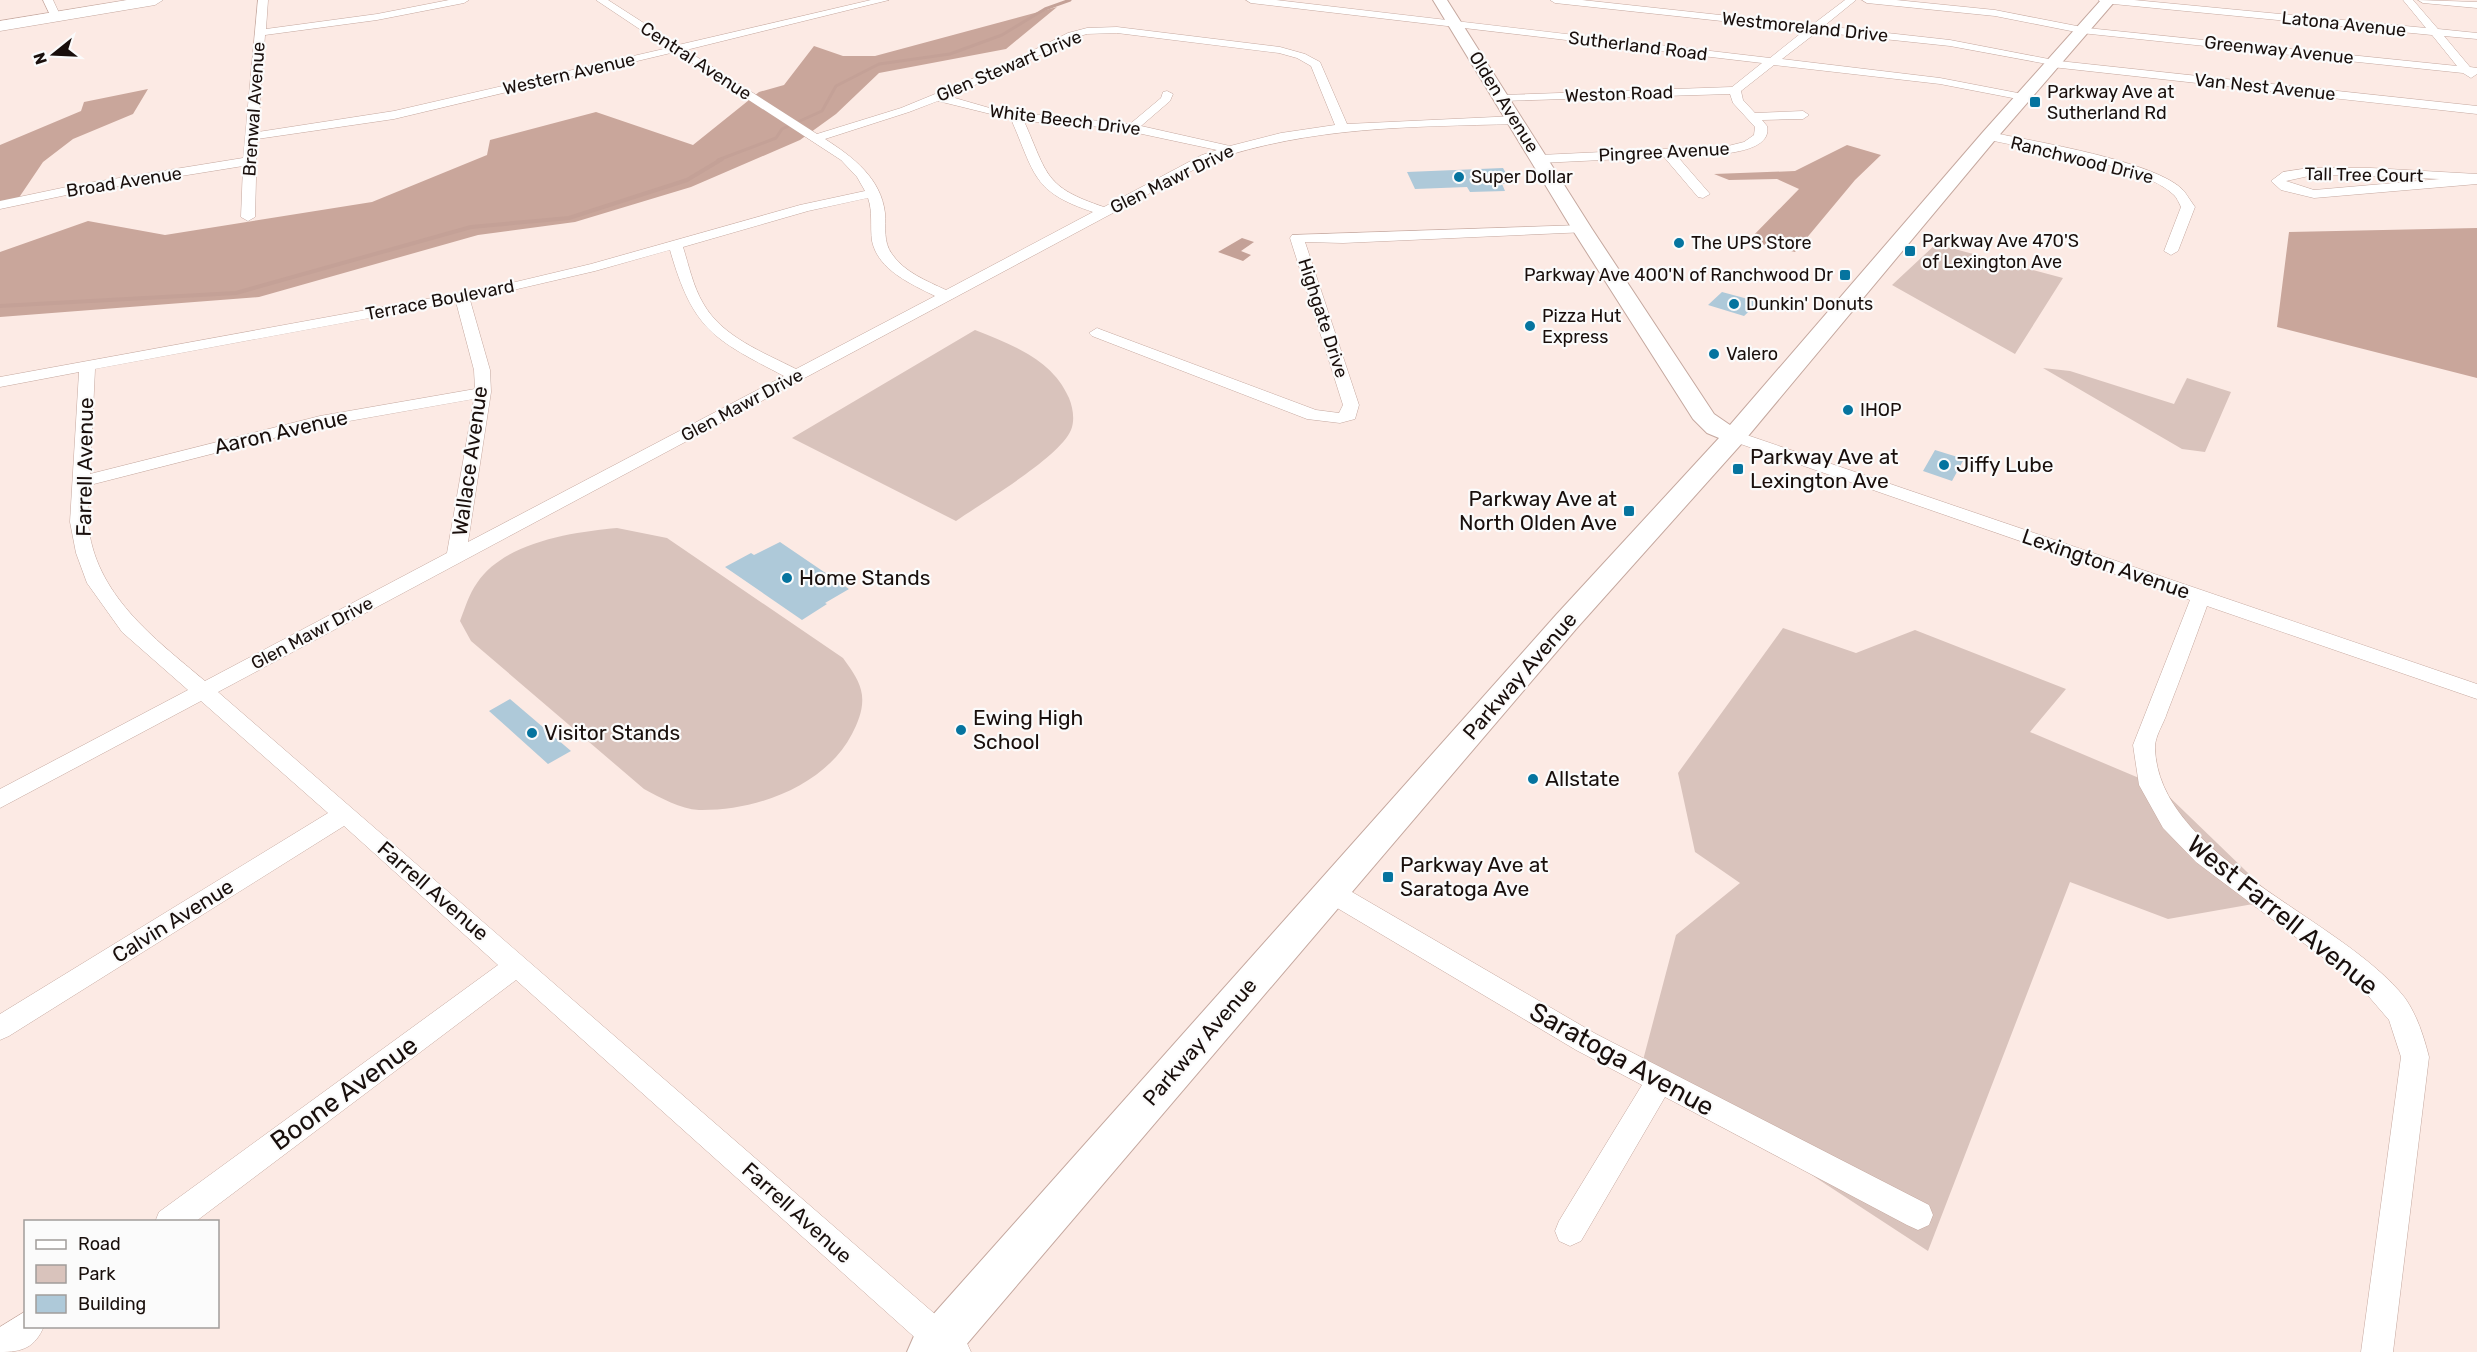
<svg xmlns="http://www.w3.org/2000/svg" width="2477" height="1352" font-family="Rubik,sans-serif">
<rect width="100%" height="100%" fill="#fceae4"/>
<!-- green -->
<path fill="#d9c3bc" d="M 1936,244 L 2063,278 L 2015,354 L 1892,285 Z
M 975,330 C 1012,345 1052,359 1069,398 C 1073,408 1075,420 1071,430 C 1059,458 983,502 956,521 L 792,438 Z
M 2043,368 L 2070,371 L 2174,404 L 2187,378 L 2231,392 L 2205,452 L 2182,449 Z
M 617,528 L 667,538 L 843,658 C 850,668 858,678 861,690 C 865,705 859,721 852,734 C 825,786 756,811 699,810 C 680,809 661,798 644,789 L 471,641 L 460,621 C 465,608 469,594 477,583 C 504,542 573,532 617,528 Z
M 1783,628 L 1856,653 L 1915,630 L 2066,689 L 2030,732 L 2158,786 L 2276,900 L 2168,919 L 2070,882 L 1928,1251 L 1642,1064 L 1676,935 L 1740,883 L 1695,852 L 1678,773 Z"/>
<!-- forest -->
<path fill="#c9a69b" d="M 1057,7 L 1006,49 L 879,73 L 836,114 L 800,140 L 691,187 L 575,222 L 478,235 L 259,297 L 0,317 L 0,252 L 88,221 L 165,235 L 372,202 L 487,155 L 490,140 L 596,112 L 693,145 L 759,92 L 784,85 L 814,46 L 843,56 L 875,56 Z
M 148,89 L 133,114 L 73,139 L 43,162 L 16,202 L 0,205 L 0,145 L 81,111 L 84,102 Z
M 1847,145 L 1881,155 L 1855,180 L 1795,252 L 1748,241 L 1799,189 L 1777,179 L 1729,180 L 1714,174 L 1795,171 Z
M 2477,228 L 2477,378 L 2277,327 L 2289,232 Z"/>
<!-- water -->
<path fill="#c4a197" d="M 1242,238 L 1254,242 L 1241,251 L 1251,255 L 1243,261 L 1218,252 Z"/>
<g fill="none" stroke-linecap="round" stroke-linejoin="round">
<!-- stream-far1 -->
<path stroke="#c4a197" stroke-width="3" d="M 718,160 L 776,138 L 782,129 L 822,111 L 836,86 L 879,64 L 950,54 L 1002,35 L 1045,9 L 1070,0"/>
<!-- stream -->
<path stroke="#c4a197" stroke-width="4" d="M 0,306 L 236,293 L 471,227 L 569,218 L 687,180 L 722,159"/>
</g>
<!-- building -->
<path fill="#aec9d9" d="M 1503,168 L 1512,184 L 1502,184 L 1505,191 L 1470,192 L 1467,187 L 1415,189 L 1407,172 Z
M 1722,292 L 1759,302 L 1744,316 L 1708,305 Z
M 1935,450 L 1964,459 L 1952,481 L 1923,471 Z
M 780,542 L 849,589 L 825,603 L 827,604 L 802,620 L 725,567 L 751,553 L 754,555 Z
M 510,699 L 571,751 L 548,764 L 489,711 Z"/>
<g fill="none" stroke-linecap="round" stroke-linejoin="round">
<!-- street casing -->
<g stroke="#c5a89f" stroke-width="1">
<path id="street" d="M 43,0 L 53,0 L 61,17 L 60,19 L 52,19 Z
M 258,0 L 268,0 L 266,29 L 377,14 L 449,0 L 469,0 L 464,3 L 377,20 L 265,35 L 258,132 L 394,111 L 668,48 L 596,0 L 608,0 L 678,45 L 871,0 L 889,0 L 686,50 L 817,134 L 901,108 L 996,69 L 1068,33 L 1087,28 L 1117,27 L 1280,47 L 1305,54 L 1320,62 L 1347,124 L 1516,116 L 1522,120 L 1516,124 C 1410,127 1313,126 1210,161 L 218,692 L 966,1341 L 971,1352 L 931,1352 L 516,980 L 195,1222 L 155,1222 L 159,1212 L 498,965 L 344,826 L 9,1036 L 0,1040 L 0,1014 L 328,813 L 201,701 L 0,808 L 0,789 L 188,690 L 122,632 L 87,583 L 76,553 L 70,522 L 79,372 L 0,387 L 0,377 L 503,285 L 591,264 L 800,205 L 865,191 L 857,177 L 841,160 L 675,52 L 394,119 L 257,139 L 255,217 L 248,221 L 241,217 L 243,166 L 76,193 L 0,209 L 0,201 L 76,185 L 243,158 ZM 1117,33 L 1279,53 L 1297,58 L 1311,66 L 1335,125 L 1281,133 L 1230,146 L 1141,126 L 1170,101 L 1173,94 L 1167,91 L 1163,92 L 1161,98 L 1130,124 L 1000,111 L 948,96 L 1004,73 L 1076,37 L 1087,34 ZM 938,101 L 1011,119 C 1035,174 1032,192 1093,212 L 946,290 C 927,281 904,272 892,254 C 883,242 886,227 885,213 C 881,178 853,157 825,139 L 909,112 ZM 1024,121 L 1114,128 L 1217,150 L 1202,155 L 1104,207 C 1044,187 1048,175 1024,121 ZM 868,198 C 873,212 870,226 872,241 C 878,270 911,284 935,296 L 796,369 C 763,352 722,337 703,303 C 693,286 689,266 683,247 L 808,211 ZM 670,250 C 693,330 713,339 784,376 L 468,542 L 491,392 L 490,370 L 470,300 L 595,271 ZM 456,302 L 474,370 L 475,389 L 320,416 L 90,474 L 95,369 ZM 474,399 L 447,553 L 205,681 C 154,638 94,594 88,522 C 87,510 89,497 90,485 L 321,426 Z
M 1246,0 L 1276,0 L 1770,58 L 1805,30 L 1555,3 L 1550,0 L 1582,0 L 1812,25 L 1845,0 L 1856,0 L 1824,26 L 1950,40 L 2059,61 L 2477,106 L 2477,114 L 2052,67 L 2047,64 L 1950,46 L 1817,32 L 1782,59 L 1940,78 L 2023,94 L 2029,97 L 2023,100 L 1940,84 L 1774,65 L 1741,91 L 1743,100 L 1755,113 L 1803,111 L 1809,115 L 1803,119 L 1762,120 L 1767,126 C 1774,158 1696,155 1677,156 L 1710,194 L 1703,198 L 1698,197 L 1664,157 L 1540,163 L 1534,159 L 1540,155 L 1728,146 L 1744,142 L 1754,135 L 1755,127 L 1733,103 L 1730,94 L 1502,101 L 1496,98 L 1502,95 L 1732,87 L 1762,63 L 1251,3 Z
M 1862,0 L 1896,0 L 1995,10 L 2087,28 L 2457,66 L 2432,35 L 2103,3 L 2098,0 L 2134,0 L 2426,28 L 2403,0 L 2413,0 L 2438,29 L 2477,33 L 2477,39 L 2444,36 L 2470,67 L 2477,68 L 2477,74 L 2471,78 L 2463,73 L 2081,33 L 1995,16 L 1867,3 Z
M 2418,0 L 2477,2 L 2477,8 L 2423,3 Z
M 1989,132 C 2032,141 2157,161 2184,191 C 2188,196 2191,202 2195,207 L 2178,251 L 2171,255 L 2164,251 L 2181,207 C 2179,203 2177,198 2174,195 C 2141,163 2031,150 1985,139 L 1985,133 Z
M 2309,168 L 2371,168 L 2477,174 L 2477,184 L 2314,198 L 2281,190 L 2271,181 L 2283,172 ZM 2338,175 L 2440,179 L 2314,190 L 2286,181 L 2309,176 Z
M 1582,225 L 1587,226 L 1589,229 L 1587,232 L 1343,243 L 1305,242 L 1359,405 L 1355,419 L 1340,423 L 1307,419 L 1092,336 L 1089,333 L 1097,328 L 1102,330 L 1316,410 L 1339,413 L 1343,405 L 1290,238 L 1292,235 Z
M 1735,431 L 2477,684 L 2477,699 L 2207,606 C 2194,642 2181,677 2167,713 C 2164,723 2155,736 2155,747 C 2157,857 2343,918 2405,998 C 2417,1015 2424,1037 2429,1057 L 2393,1352 L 2361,1352 L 2401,1057 L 2389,1020 L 2358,984 L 2196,862 L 2163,828 L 2139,785 L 2133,745 L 2190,600 L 1729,440 L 1726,436 L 1729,432 Z
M 1331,882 L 1340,885 L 1596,1034 L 1929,1205 L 1933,1215 L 1929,1225 L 1918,1230 L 1907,1225 L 1665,1097 L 1581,1241 L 1570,1246 L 1559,1241 L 1555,1231 L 1559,1221 L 1642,1085 L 1576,1050 L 1322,899 L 1319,892 L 1322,885 Z
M 26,1311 L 26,1326 L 44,1326 C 35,1348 22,1352 0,1352 L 0,1327 Z"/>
</g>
<!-- secondary casing -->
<g stroke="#c5a89f" stroke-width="2">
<path id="secondary" d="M 1433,0 L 1447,0 L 1592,229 L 1714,414 L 1730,425 L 1983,132 L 2101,0 L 2116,0 L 1995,140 L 1744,441 L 1576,629 L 960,1352 L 907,1352 L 914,1336 L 1556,615 L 1719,438 L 1707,433 L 1693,419 L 1572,229 Z"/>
</g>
<!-- primary casing -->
<g stroke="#c5a89f" stroke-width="1">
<path id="primary" d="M 127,0 L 163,0 L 155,5 L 0,31 L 0,21 Z"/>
</g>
<!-- street -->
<use href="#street" fill="#fff" fill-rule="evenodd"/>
<!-- secondary -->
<use href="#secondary" fill="#fff" fill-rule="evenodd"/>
<!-- primary -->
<use href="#primary" fill="#fff" fill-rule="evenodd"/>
</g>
<!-- markers -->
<g fill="#05749f" stroke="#fbfbfb" stroke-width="2">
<rect x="2029" y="96" width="12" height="12" rx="3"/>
<circle cx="1459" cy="177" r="6"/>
<circle cx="1679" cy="243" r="6"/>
<rect x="1904" y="245" width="12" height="12" rx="3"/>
<rect x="1839" y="269" width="12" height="12" rx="3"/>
<circle cx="1734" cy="304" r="6"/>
<circle cx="1530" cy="326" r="6"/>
<circle cx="1714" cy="354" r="6"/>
<circle cx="1848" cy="410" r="6"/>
<circle cx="1944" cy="465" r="6"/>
<rect x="1732" y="463" width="12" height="12" rx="3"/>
<rect x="1623" y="505" width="12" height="12" rx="3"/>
<circle cx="787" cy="578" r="6"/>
<circle cx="961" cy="730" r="6"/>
<circle cx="532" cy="733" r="6"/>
<circle cx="1533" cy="779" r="6"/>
<rect x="1382" y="871" width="12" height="12" rx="3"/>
</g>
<g text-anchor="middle" stroke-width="4.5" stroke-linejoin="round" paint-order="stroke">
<!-- far-street labels -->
<g font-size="18" fill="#190f0c" stroke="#fbfbfb">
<text transform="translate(2344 24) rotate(6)" y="6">Latona Avenue</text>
<text transform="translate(1805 27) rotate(6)" y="6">Westmoreland Drive</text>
<text transform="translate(1638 46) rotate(7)" y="6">Sutherland Road</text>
<text transform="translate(2279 50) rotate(6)" y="6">Greenway Avenue</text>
<text transform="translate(696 61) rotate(33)" y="6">Central Avenue</text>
<text transform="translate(1009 66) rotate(-23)" y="6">Glen Stewart Drive</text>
<text transform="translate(569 74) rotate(-13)" y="6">Western Avenue</text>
<text transform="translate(2265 87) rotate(6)" y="6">Van Nest Avenue</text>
<text transform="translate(1619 94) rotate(-2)" y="6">Weston Road</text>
<text transform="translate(1504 102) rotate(58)" y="6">Olden Avenue</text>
<text transform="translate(254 109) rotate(-86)" y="6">Brenwal Avenue</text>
<text transform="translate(1065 120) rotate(7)" y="6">White Beech Drive</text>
<text transform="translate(1664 152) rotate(-3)" y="6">Pingree Avenue</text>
<text transform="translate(2082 160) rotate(14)" y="6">Ranchwood Drive</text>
<text transform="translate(2364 175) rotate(1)" y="6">Tall Tree Court</text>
<text transform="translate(1172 179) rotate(-26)" y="6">Glen Mawr Drive</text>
<text transform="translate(124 182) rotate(-9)" y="6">Broad Avenue</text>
<text transform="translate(440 300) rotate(-11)" y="6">Terrace Boulevard</text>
<text transform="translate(1323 318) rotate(72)" y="6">Highgate Drive</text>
<text transform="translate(742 405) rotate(-28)" y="6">Glen Mawr Drive</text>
<text transform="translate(312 633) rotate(-28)" y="6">Glen Mawr Drive</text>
</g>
<!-- far-poi labels -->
<g font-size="18" fill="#190f0c" stroke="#fbfbfb" text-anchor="start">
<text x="2047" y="98">Parkway Ave at<tspan x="2047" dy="21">Sutherland Rd</tspan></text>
<text x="1471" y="183">Super Dollar</text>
<text x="1922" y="247">Parkway Ave 470'S<tspan x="1922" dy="21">of Lexington Ave</tspan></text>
<text x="1691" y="249">The UPS Store</text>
<text x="1833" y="281" text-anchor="end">Parkway Ave 400'N of Ranchwood Dr</text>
<text x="1746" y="310">Dunkin' Donuts</text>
<text x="1542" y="322">Pizza Hut<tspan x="1542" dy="21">Express</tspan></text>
<text x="1726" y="360">Valero</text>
<text x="1860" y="416">IHOP</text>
</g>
<!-- street labels -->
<g font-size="21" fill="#190f0c" stroke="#fbfbfb">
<text transform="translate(281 432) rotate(-13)" y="7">Aaron Avenue</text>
<text transform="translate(470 461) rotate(-82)" y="7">Wallace Avenue</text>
<text transform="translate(85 467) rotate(-89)" y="7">Farrell Avenue</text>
<text transform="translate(2106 564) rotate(19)" y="7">Lexington Avenue</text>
<text transform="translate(1520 676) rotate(-49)" y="7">Parkway Avenue</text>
<text transform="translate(433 891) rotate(41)" y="7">Farrell Avenue</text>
<text transform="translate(173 921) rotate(-32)" y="7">Calvin Avenue</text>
<text transform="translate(1200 1042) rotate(-49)" y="7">Parkway Avenue</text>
<text transform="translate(797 1213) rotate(42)" y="7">Farrell Avenue</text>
</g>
<!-- poi labels -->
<g font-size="21" fill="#190f0c" stroke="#fbfbfb" text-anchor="start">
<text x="1750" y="464">Parkway Ave at<tspan x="1750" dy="24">Lexington Ave</tspan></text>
<text x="1956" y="472">Jiffy Lube</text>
<text x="1617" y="506" text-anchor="end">Parkway Ave at<tspan x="1617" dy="24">North Olden Ave</tspan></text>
<text x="799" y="585">Home Stands</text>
<text x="973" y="725">Ewing High<tspan x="973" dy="24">School</tspan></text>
<text x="544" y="740">Visitor Stands</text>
<text x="1545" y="786">Allstate</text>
<text x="1400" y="872">Parkway Ave at<tspan x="1400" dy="24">Saratoga Ave</tspan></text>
</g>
<!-- near-street labels -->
<g font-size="26" fill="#190f0c" stroke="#fbfbfb">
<text transform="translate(2283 915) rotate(39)" y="9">West Farrell Avenue</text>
<text transform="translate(1622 1059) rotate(29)" y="9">Saratoga Avenue</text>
<text transform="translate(344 1093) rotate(-36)" y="9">Boone Avenue</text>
</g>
</g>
<!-- legend -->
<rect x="24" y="1220" width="195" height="108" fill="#fbfbfb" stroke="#a19d9b" stroke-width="1.5"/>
<rect x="36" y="1240" width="30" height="9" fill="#ffffff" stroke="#a19d9b" stroke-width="1.5"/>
<text x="78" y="1250" font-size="18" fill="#190f0c">Road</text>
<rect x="36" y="1265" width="30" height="18" fill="#d9c3bc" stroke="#a19d9b" stroke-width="1.5"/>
<text x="78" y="1280" font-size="18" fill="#190f0c">Park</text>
<rect x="36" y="1295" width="30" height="18" fill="#aec9d9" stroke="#a19d9b" stroke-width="1.5"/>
<text x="78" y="1310" font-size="18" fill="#190f0c">Building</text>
<!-- north arrow -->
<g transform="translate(54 54) rotate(252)" stroke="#fbfbfb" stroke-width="4.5" paint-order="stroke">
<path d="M0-4.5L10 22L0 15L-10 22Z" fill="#190f0c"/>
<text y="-9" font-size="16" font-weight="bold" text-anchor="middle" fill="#190f0c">N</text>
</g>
</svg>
